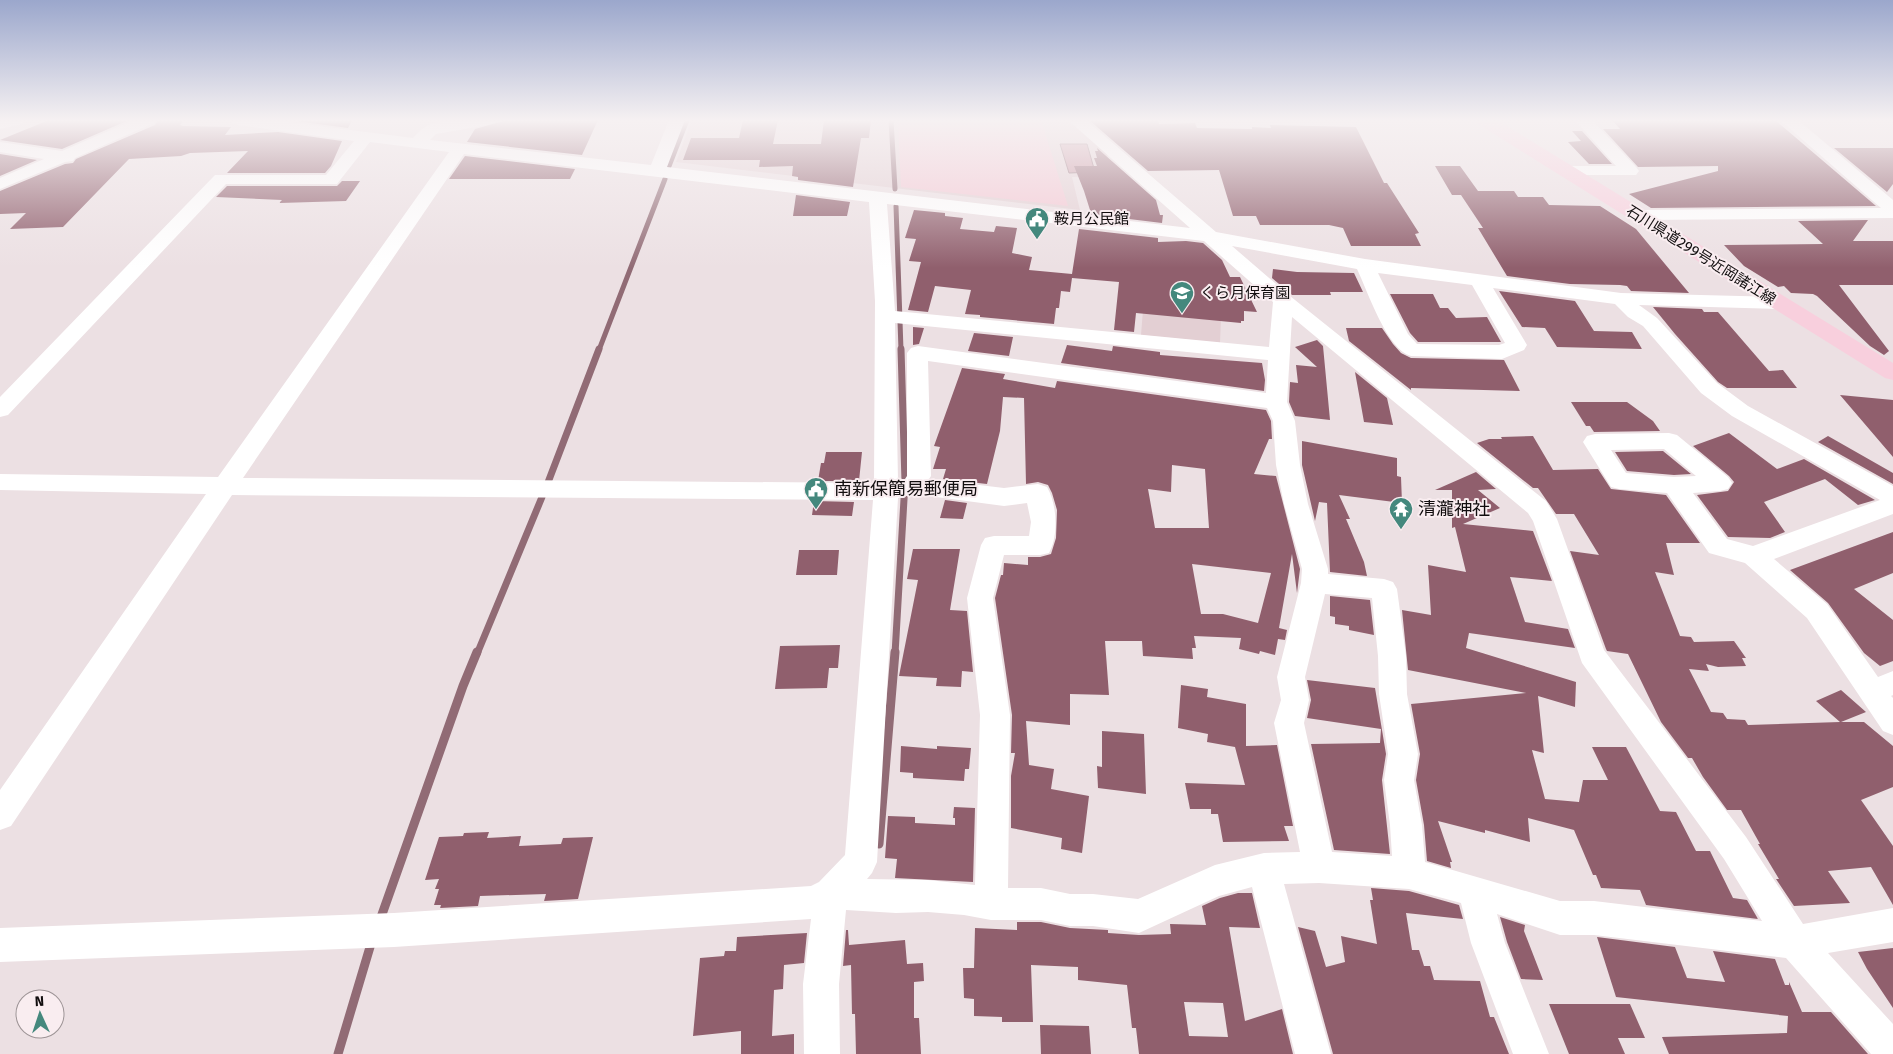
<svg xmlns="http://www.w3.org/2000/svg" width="1893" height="1054" font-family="'Fira Sans','Noto Sans JP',sans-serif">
<rect width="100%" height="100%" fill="#ece0e3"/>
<!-- built -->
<path fill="#e3cfd3" d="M 692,120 L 1067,120 L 1107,153 L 1111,176 L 1072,177 L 1080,210 L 676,162 Z
M 1145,285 L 1222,292 L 1220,343 L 1141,335 Z"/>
<!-- green -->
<path fill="#f4c7d3" d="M 898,120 L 1041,120 L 1068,206 L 901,187 Z"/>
<!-- water -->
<path fill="#c893a1" stroke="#916b75" d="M 1060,144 L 1087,144 L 1095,172 L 1069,173 Z"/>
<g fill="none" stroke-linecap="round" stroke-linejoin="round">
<!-- stream-far2 -->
<path stroke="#916b75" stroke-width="5" d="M 891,120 L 895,189
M 669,166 L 687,120
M 896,206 L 901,350
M 599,350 L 665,179"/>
<!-- stream-far1 -->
<path stroke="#916b75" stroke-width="7" d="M 547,485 L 599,349
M 477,654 L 542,497
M 895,654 L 905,482 L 901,349"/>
<!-- stream -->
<path stroke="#916b75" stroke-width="9" d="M 879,844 L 895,652
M 380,920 L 463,686 L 477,652
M 338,1054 L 370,947"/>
</g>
<!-- building -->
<path fill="#905f6d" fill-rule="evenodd" d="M 49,120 L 129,120 L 62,149 L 0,140 Z
M 158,120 L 184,120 L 180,125 L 183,126 L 231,127 L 225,135 L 278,132 L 342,141 L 331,166 L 325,173 L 227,173 L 248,151 L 190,153 L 181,156 L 129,159 L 63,227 L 10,229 L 26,213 L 0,214 L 0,191 L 65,164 L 73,163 L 76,159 L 155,125 Z
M 288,120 L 352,120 L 348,128 Z
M 507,120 L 598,120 L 582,155 L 467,142 L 475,129 Z
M 743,120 L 778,120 L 773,144 L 821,144 L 824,120 L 871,120 L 869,138 L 861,138 L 853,187 L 798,180 L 798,177 L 792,176 L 793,166 L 759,167 L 760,160 L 683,160 L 691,138 L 739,138 Z
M 1089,120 L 1158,120 L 1159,124 L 1195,123 L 1197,128 L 1252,129 L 1252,127 L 1271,128 L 1270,125 L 1356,127 L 1384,183 L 1387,183 L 1419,233 L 1415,234 L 1421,246 L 1351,246 L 1343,228 L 1329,225 L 1260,225 L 1256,216 L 1233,216 L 1219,170 L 1148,171 Z
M 1612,120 L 1775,120 L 1876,206 L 1651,208 L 1629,194 L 1718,171 L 1718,166 L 1638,167 L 1603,129 L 1620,129 Z
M 1572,131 L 1582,131 L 1612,164 L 1589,164 L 1568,142 L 1581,141 Z
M 1097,148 L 1156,200 L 1160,215 L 1163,215 L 1162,223 L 1088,214 L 1090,210 L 1084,191 L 1074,166 L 1097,166 L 1094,158 L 1097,158 L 1095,151 L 1098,151 Z
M 1834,148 L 1893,148 L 1893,184 L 1887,192 Z
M 0,154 L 37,160 L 0,176 Z
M 465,156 L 575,169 L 570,179 L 449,179 Z
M 1435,166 L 1460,166 L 1478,191 L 1514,191 L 1518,197 L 1543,197 L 1549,205 L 1600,206 L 1636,229 L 1689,293 L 1631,291 L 1627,286 L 1620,285 L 1570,284 L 1507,276 L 1478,228 L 1483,228 L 1461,195 L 1452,195 Z
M 342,181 L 360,181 L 346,201 L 279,203 L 282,200 L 216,197 L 227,186 L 337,186 Z
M 796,195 L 850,202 L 847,216 L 793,216 Z
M 914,210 L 945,213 L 945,216 L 963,218 L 960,229 L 994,232 L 996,226 L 1017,228 L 1012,253 L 1032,257 L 1029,270 L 1072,274 L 1079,229 L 1158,238 L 1158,242 L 1186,241 L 1203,243 L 1222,260 L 1230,277 L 1240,277 L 1257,312 L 1244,311 L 1244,321 L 1241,321 L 1241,323 L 1136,313 L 1134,332 L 1114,330 L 1119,282 L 1072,278 L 1070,292 L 1061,291 L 1059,308 L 1056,308 L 1054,324 L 980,317 L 980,315 L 965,314 L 971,290 L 935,286 L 928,312 L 908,310 L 921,262 L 909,261 L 916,239 L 905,238 Z
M 1868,220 L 1853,241 L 1893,241 L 1893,285 L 1839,285 L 1889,351 L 1884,355 L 1870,346 L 1817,296 L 1813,294 L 1791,293 L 1784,286 L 1778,287 L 1744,266 L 1724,245 L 1823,244 L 1798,221 Z
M 1273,269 L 1297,272 L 1354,273 L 1363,292 L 1330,292 L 1331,295 L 1292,295 L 1272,278 Z
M 1499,291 L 1575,301 L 1594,331 L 1632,332 L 1642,349 L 1557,347 L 1545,328 L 1522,327 Z
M 1390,294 L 1433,294 L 1440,308 L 1448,308 L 1456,318 L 1487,317 L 1501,342 L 1418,342 L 1410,333 Z
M 1653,307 L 1702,309 L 1704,312 L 1718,312 L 1769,371 L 1783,370 L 1797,388 L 1727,388 L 1718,382 L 1675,334 Z
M 913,327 L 924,328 L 919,344 L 913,345 Z
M 1346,328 L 1382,328 L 1393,344 L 1401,353 L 1411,358 L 1504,360 L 1520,391 L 1411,388 L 1411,390 L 1349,341 Z
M 974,333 L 1013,337 L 1009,356 L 968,351 Z
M 1317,340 L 1323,346 L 1330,420 L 1295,416 L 1289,402 L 1290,382 L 1298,383 L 1296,365 L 1317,367 L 1295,347 Z
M 1067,345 L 1112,351 L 1113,346 L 1160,352 L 1160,355 L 1262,363 L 1265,380 L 1264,391 L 1061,363 Z
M 962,368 L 1005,374 L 1003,379 L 1055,388 L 1057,381 L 1266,410 L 1271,421 L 1272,439 L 1269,439 L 1254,474 L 1276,476 L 1300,569 L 1297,593 L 1292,554 L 1279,628 L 1287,630 L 1285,640 L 1278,639 L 1275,655 L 1260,651 L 1259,654 L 1239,649 L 1241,638 L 1194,636 L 1196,648 L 1192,648 L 1193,659 L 1143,656 L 1142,641 L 1105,641 L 1109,695 L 1070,694 L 1070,725 L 1026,721 L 1029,765 L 1054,769 L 1051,789 L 1089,796 L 1082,853 L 1061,849 L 1062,838 L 1011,828 L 1011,776 L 1015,753 L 1011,753 L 1012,715 L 995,598 L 1001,575 L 1003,575 L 1004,563 L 1028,565 L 1028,557 L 1040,557 L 1051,554 L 1056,538 L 1057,510 L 1052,493 L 1048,485 L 1038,482 L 1026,484 L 1024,398 L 1003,397 L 1000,431 L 987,484 L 943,479 L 946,469 L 933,469 L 940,447 L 934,446 ZM 1172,465 L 1205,469 L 1209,528 L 1155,528 L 1148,489 L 1171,492 ZM 1192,564 L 1271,573 L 1258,623 L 1223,614 L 1201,614 Z
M 1355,372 L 1387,398 L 1393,425 L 1364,422 Z
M 1840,395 L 1893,400 L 1893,457 Z
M 1571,402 L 1627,402 L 1653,421 L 1660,431 L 1594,432 L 1590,426 L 1586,426 Z
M 1729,433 L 1777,469 L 1804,459 L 1875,500 L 1858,505 L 1825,479 L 1764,502 L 1785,532 L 1770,538 L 1728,537 L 1697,495 L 1728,491 L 1734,482 L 1729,476 L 1693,446 Z
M 1533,436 L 1553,470 L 1598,469 L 1611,489 L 1666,495 L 1700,543 L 1666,543 L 1674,575 L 1655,572 L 1680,636 L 1691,637 L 1694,642 L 1734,641 L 1746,658 L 1742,658 L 1746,666 L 1718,667 L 1706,664 L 1709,671 L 1689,669 L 1711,712 L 1723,713 L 1727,719 L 1745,720 L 1748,725 L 1840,722 L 1816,701 L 1841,690 L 1866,712 L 1841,722 L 1864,722 L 1893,746 L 1893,787 L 1861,800 L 1893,846 L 1893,905 L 1871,867 L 1828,871 L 1850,903 L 1794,906 L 1776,879 L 1779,879 L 1758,844 L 1760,844 L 1741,810 L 1727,810 L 1703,777 L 1692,758 L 1688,758 L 1661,722 L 1628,654 L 1607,651 L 1606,649 L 1570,551 L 1599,555 L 1574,514 L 1556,514 L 1538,488 L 1533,488 L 1477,443 L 1489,439 L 1502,439 L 1501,437 Z
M 1828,436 L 1893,473 L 1893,484 L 1818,442 Z
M 1302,441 L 1397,458 L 1397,476 L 1401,477 L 1402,503 L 1339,495 L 1350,519 L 1346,519 L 1364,562 L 1367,576 L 1330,572 L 1327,503 L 1319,502 L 1315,521 L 1302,465 Z
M 1663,451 L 1691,474 L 1674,475 L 1627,471 L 1615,452 Z
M 826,452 L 862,452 L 859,481 L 818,481 L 821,463 L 824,463 Z
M 1476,472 L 1496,489 L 1478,490 L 1500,508 L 1463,524 L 1533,531 L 1552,581 L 1510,577 L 1525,622 L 1568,629 L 1575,648 L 1469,633 L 1466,648 L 1576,682 L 1575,707 L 1538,696 L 1544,753 L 1532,750 L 1545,799 L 1579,802 L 1583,780 L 1608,780 L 1592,747 L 1626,747 L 1660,811 L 1676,812 L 1696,851 L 1710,851 L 1733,898 L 1747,900 L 1758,919 L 1646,905 L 1640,890 L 1601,888 L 1596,875 L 1593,875 L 1574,830 L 1528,818 L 1530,842 L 1485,830 L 1485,833 L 1438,821 L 1452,862 L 1450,862 L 1451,868 L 1427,861 L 1424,825 L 1416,780 L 1420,754 L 1411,704 L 1526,693 L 1408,670 L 1402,610 L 1431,615 L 1428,565 L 1466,572 L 1455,527 L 1452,528 L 1452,490 L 1435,490 Z
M 945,500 L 967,503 L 963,519 L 940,518 Z
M 814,501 L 854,502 L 852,516 L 812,515 Z
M 1893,532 L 1893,573 L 1854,589 L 1893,620 L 1893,661 L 1880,666 L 1864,653 L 1828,603 L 1790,570 Z
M 913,549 L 960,549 L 950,610 L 967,611 L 973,672 L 962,671 L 961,687 L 936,686 L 937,678 L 899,676 L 918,580 L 907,579 Z
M 799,550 L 839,550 L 837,575 L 796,575 Z
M 1330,596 L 1370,600 L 1374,635 L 1349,630 L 1349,626 L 1335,624 L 1335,617 L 1330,616 Z
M 840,645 L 838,668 L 829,668 L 827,688 L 775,689 L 780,646 Z
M 1307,680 L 1375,688 L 1386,754 L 1382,780 L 1390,854 L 1334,850 L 1311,744 L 1380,743 L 1381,729 L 1307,718 L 1311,700 Z
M 1181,685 L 1208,689 L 1207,697 L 1246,704 L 1246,746 L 1277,745 L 1293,826 L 1284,826 L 1289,841 L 1223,842 L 1218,814 L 1211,814 L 1211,809 L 1190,809 L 1185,783 L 1245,785 L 1235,747 L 1207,742 L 1208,734 L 1178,728 Z
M 1102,731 L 1144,734 L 1146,794 L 1098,788 L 1097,766 L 1102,767 Z
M 901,746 L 937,749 L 937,746 L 971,748 L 969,769 L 965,769 L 964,781 L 913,778 L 913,773 L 900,772 Z
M 954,807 L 975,808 L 973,882 L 895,878 L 897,859 L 885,858 L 888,816 L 915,817 L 915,823 L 955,825 L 955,818 L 953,818 Z
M 489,832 L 487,838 L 521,836 L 519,846 L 561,844 L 563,838 L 593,837 L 578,899 L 544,901 L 546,894 L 480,896 L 478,906 L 440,908 L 441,905 L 434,905 L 439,889 L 435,889 L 439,879 L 425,880 L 439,837 L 463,836 L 464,833 Z
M 1371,888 L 1409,891 L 1459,905 L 1463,919 L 1406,913 L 1412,950 L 1419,950 L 1424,966 L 1430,966 L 1434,980 L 1480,981 L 1490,1017 L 1494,1017 L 1509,1054 L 1333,1054 L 1298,927 L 1315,931 L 1326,967 L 1345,962 L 1341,936 L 1377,944 L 1370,900 L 1373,900 Z
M 1238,893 L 1252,893 L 1260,928 L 1229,927 L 1245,1021 L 1282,1009 L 1293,1054 L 1139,1054 L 1136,1028 L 1132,1028 L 1127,985 L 1078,980 L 1078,967 L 1031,965 L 1033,1022 L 1002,1022 L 1002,1017 L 974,1016 L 974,999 L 964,998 L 963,968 L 974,968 L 975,928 L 1017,930 L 1017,922 L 1041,922 L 1070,928 L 1108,930 L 1108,933 L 1139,935 L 1171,934 L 1170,924 L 1206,925 L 1202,906 L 1220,898 ZM 1184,1002 L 1223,1003 L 1228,1037 L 1189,1036 Z
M 1500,917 L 1525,925 L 1524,931 L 1543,980 L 1521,979 L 1507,942 Z
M 846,930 L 848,930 L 849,945 L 905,940 L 907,964 L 923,963 L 924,981 L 914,982 L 914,1018 L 919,1018 L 921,1054 L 856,1054 L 855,1014 L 852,1014 L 851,965 L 843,966 Z
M 807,933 L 804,963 L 784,965 L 783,989 L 774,990 L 772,1036 L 794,1034 L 794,1054 L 741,1054 L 741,1031 L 693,1036 L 700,958 L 724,956 L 725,951 L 736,951 L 737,937 Z
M 1597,937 L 1675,947 L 1687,978 L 1725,982 L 1713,951 L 1775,959 L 1785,985 L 1789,985 L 1789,982 L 1802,1012 L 1831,1012 L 1868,1054 L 1669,1054 L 1662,1037 L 1787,1033 L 1788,1016 L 1616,997 Z
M 1893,948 L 1893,1008 L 1867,969 L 1858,952 Z
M 1549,1004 L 1630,1004 L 1645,1038 L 1618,1038 L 1625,1054 L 1569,1054 Z
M 1040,1025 L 1089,1026 L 1091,1054 L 1041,1054 Z"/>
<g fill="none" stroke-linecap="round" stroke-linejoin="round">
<!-- minor -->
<path fill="#fff" fill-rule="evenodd" d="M 134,120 L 156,120 L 154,123 L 75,158 L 73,161 L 65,162 L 0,189 L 0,178 L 44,159 L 0,152 L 0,142 L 62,151 Z
M 230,120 L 272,120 L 413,138 C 417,134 421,129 425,127 C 440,118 479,120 496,120 L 494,123 L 488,125 L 436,134 L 430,140 L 651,165 L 669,120 L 685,120 L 667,167 L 1190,228 L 1068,120 L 1086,120 L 1216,232 L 1365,259 L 1621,293 L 1780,297 L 1787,299 L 1790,303 L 1787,307 L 1780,309 L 1639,305 L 1657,318 L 1717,383 L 1748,406 L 1893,486 L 1893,514 L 1774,559 L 1827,604 L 1878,677 L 1893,671 L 1893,695 L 1891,696 L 1893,698 L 1893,735 L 1883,731 L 1807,618 L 1745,563 L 1709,553 L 1667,493 L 1619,489 L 1611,487 L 1583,442 L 1587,436 L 1595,434 L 1669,433 L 1677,435 L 1728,477 L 1732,483 L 1728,489 L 1720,491 L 1693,493 L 1727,539 L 1753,546 L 1880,500 L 1732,416 L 1701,393 L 1643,326 L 1628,317 L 1615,304 L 1493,288 L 1527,345 L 1524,350 L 1502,359 L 1411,356 C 1387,350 1368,292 1357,269 L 1232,246 L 1290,296 L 1546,501 L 1557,519 L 1604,650 L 1746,837 L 1803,924 L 1893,908 L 1893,942 L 1828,953 L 1893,1024 L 1893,1054 L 1871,1054 L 1786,958 L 1594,935 L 1560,935 L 1497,914 L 1505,943 L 1549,1054 L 1513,1054 L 1471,943 L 1461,903 L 1409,889 L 1319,883 L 1284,884 L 1331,1054 L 1295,1054 L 1252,887 L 1219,896 L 1139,933 L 1093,926 L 1070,926 L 1041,920 L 991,920 L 964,915 L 928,912 L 896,913 L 846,910 L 839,984 L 840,1054 L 804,1054 L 803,984 L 811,919 L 394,947 L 0,962 L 0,928 L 394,913 L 811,886 L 819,882 L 845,855 L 873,500 L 232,495 L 11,826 L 0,830 L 0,790 L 206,494 L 0,490 L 0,474 L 218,477 L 449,152 L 370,142 L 337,184 L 226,184 L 8,415 L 0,417 L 0,397 L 215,175 L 326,175 L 354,141 L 238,125 L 232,123 ZM 464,154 L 869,202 L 875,301 L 874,483 L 243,478 ZM 887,204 L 1204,241 L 1273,302 L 1269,347 L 895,311 ZM 1378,273 L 1472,285 L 1505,343 L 1499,345 L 1417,344 L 1408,334 ZM 1292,317 L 1528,513 L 1533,521 L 1582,663 L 1724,859 L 1762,921 L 1594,901 L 1560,901 L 1425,862 L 1422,825 L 1414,780 L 1418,754 L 1407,694 L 1406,656 L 1397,589 L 1393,582 L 1384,579 L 1328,574 L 1328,569 L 1308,504 L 1300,465 L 1295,421 L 1287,402 ZM 895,323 L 1268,360 L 1266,393 L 918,346 L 911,348 L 907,353 L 907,476 L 905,479 L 898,481 ZM 928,361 L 1267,408 L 1273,421 L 1276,465 L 1284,504 L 1302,569 L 1301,583 L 1277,677 L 1281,700 L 1274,723 L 1300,852 L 1264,853 L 1215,865 L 1138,899 L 1093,894 L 1070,894 L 1041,888 L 1008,888 L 1010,715 L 993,598 L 1004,555 L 1040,555 L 1049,553 C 1059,535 1057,504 1047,487 L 1038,484 L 1004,488 L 929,479 L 931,476 ZM 1664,449 L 1696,476 L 1674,477 L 1626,473 L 1611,450 ZM 914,494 L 1004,506 L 1027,503 L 1031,522 L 1029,536 L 994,536 L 985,538 L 981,545 L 967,598 L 980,715 L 975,885 L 928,880 L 867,879 L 872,873 L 877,862 L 898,498 ZM 1325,594 L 1372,598 L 1378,656 L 1379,694 L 1388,754 L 1384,780 L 1390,825 L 1392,856 L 1332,852 L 1304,723 L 1309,700 L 1305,677 Z
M 1575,120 L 1592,120 L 1636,167 L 1639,171 L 1636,175 L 1561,175 L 1558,171 L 1561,167 L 1567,166 L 1616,166 Z
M 1780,120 L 1798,120 L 1893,200 L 1893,218 L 1638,220 L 1632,219 L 1629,215 L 1632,211 L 1638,210 L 1881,208 Z"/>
<!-- tertiary -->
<path fill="#fff" fill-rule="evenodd" d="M 0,120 L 25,120 L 22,124 L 0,129 Z"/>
<!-- secondary -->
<path fill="#f8cfdd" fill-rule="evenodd" d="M 1475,120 L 1497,120 L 1893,363 L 1893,380 L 1885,378 L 1478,124 Z"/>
</g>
<!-- sky -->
<linearGradient id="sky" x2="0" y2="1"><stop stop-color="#9ba7cc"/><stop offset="0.45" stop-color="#f6f1f2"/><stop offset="1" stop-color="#f6f1f2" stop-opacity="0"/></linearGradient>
<rect width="1893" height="268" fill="url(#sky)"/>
<!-- icons -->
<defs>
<g id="civic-pin" transform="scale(1.25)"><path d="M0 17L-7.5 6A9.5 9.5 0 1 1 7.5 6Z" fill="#44887d" stroke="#f9edf0"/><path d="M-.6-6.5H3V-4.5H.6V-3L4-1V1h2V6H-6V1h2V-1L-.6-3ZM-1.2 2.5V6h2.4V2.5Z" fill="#fff"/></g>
<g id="school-pin" transform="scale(1.25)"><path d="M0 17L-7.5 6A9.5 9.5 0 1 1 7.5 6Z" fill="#44887d" stroke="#f9edf0"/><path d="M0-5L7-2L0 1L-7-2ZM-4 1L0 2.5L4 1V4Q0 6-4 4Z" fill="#fff"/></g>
<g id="temple-pin" transform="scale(1.25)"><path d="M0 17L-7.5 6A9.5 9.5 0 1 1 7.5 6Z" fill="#44887d" stroke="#f9edf0"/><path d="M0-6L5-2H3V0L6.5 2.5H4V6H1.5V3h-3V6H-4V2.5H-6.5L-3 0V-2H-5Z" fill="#fff"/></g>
</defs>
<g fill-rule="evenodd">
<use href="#civic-pin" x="1037" y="219"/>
<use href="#school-pin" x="1182" y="293"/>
<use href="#civic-pin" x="816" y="489"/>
<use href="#temple-pin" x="1401" y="509"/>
</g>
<g text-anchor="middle" stroke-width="4" stroke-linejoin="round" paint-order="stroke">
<!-- far-poi labels -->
<g font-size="15" fill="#120e0f" stroke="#f9edf0" text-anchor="start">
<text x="1054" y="224">鞍月公民館</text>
<text x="1200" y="298">くら月保育園</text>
</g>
<!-- far-street labels -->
<g font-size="15" fill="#120e0f" stroke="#f9edf0">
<text transform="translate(1701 255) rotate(32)" y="5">石川県道299号近岡諸江線</text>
</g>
<!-- poi labels -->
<g font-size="18" fill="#120e0f" stroke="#f9edf0" text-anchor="start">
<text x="834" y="495">南新保簡易郵便局</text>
<text x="1418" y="515">清瀧神社</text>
</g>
</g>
<!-- north arrow -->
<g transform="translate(40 1014) rotate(357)"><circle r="24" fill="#f9edf0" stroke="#9d9496"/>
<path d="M0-4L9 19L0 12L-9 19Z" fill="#44887d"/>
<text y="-8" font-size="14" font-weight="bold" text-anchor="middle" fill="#120e0f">N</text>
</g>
</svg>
